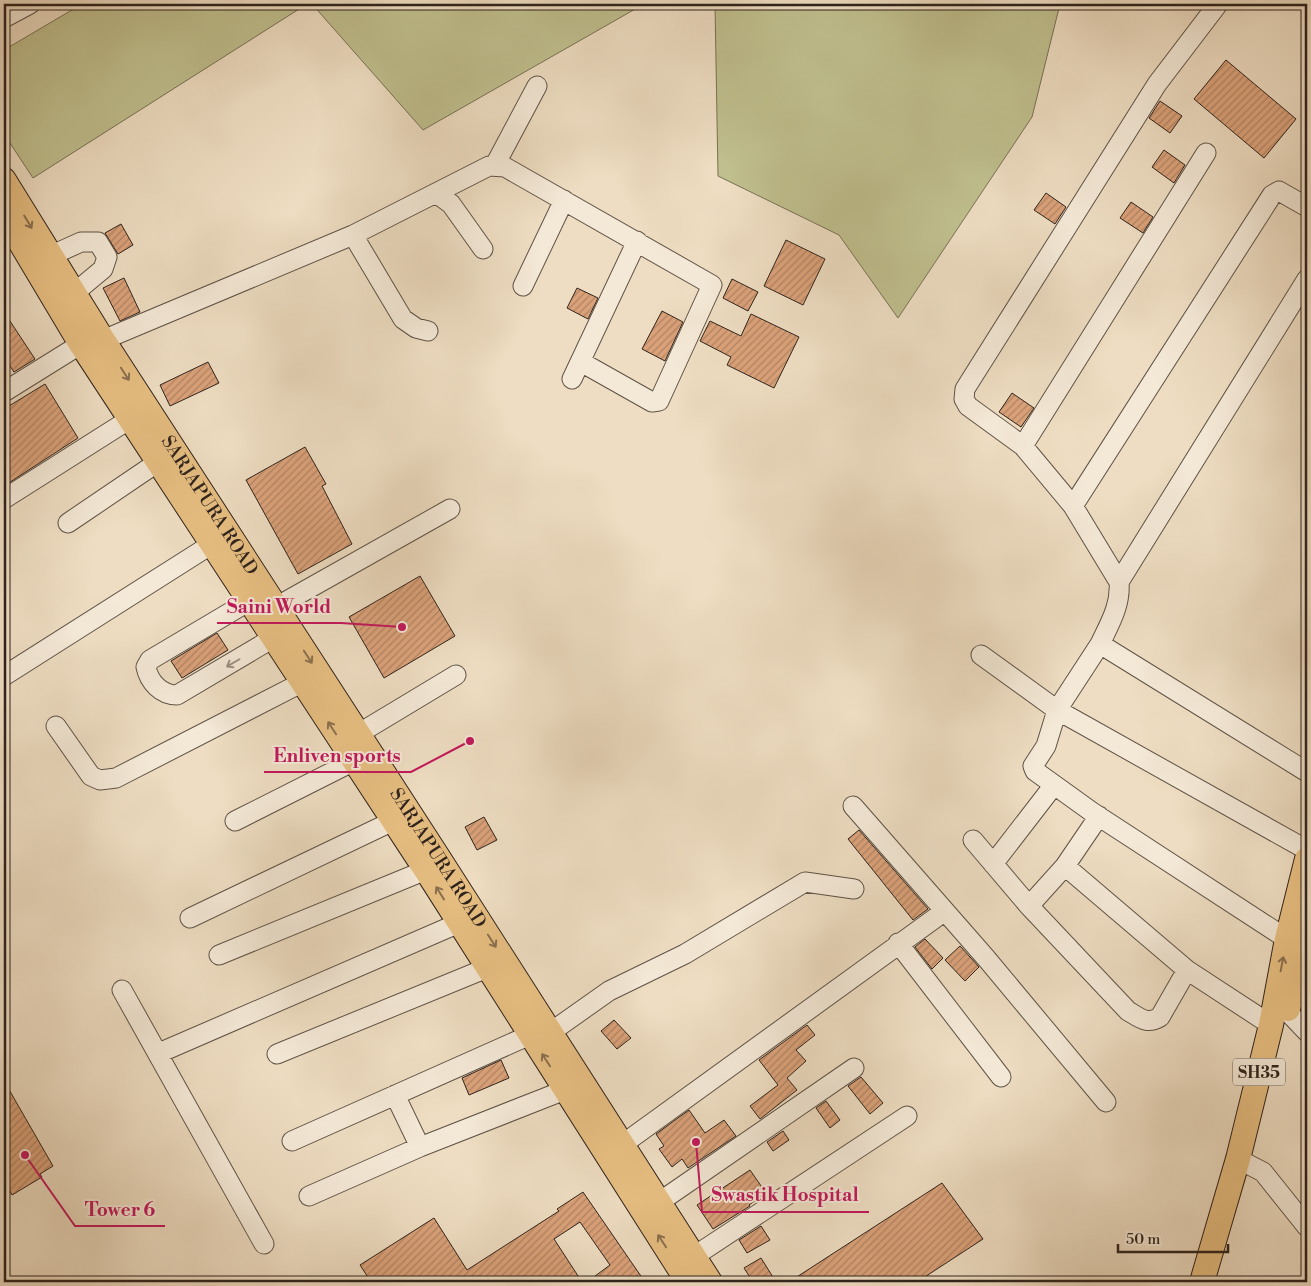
<svg xmlns="http://www.w3.org/2000/svg" width="1311" height="1286" font-family="'Libre Bodoni',serif">
<defs>
<pattern id="building-hatch" width="6" height="6" patternUnits="userSpaceOnUse" patternTransform="scale(1.25)"><rect width="6" height="6" fill="#dba27a"/><path d="M-1 1l2-2M0 6l6-6M5 7l2-2" fill="none" stroke="#b28463"/></pattern>
</defs>
<rect width="100%" height="100%" fill="#eeddc2"/>
<filter id="stains"><feTurbulence type="fractalNoise" baseFrequency=".004" numOctaves="4"/><feColorMatrix values="0 0 0 0 .2 0 0 0 0 .09 0 0 0 0 .02 0 0 0 .5 -.17"/></filter>
<radialGradient id="worn" r=".72"><stop offset=".6" stop-color="#630" stop-opacity="0"/><stop offset="1" stop-color="#630" stop-opacity=".3"/></radialGradient>
<!-- grass -->
<path fill="#c0bf8e" stroke="#777156" d="M 82,4 L 307,4 L 33,178 L 4,134 L 4,50 Z
M 312,4 L 644,4 L 423,130 Z
M 715,4 L 1060,4 L 1032,117 L 898,318 L 839,235 L 718,176 Z"/>
<!-- building -->
<path fill="url(#building-hatch)" stroke="#2e231d" d="M 1226,60 L 1296,119 L 1264,158 L 1194,99 Z
M 1160,101 L 1182,116 L 1170,133 L 1149,118 Z
M 1164,150 L 1185,165 L 1174,183 L 1152,167 Z
M 1046,193 L 1066,207 L 1055,224 L 1034,210 Z
M 1131,202 L 1153,217 L 1143,233 L 1120,218 Z
M 121,224 L 133,245 L 118,254 L 105,233 Z
M 786,240 L 825,259 L 803,305 L 764,286 Z
M 124,278 L 140,312 L 120,321 L 103,288 Z
M 732,279 L 758,292 L 748,311 L 723,298 Z
M 577,288 L 598,298 L 588,319 L 567,308 Z
M 662,311 L 683,322 L 665,361 L 642,349 Z
M 4,312 L 35,359 L 14,372 L 4,357 Z
M 751,314 L 799,337 L 774,388 L 727,365 L 731,357 L 700,341 L 710,321 L 741,336 Z
M 208,362 L 219,383 L 170,406 L 160,385 Z
M 45,384 L 78,438 L 4,486 L 4,409 Z
M 1012,393 L 1034,408 L 1021,427 L 999,412 Z
M 305,447 L 326,484 L 322,486 L 352,544 L 298,574 L 246,480 Z
M 420,576 L 455,636 L 384,678 L 349,617 Z
M 217,633 L 228,650 L 182,678 L 171,661 Z
M 484,817 L 497,840 L 477,850 L 465,827 Z
M 859,830 L 928,909 L 913,920 L 848,839 Z
M 925,939 L 943,958 L 932,969 L 915,947 Z
M 960,946 L 979,967 L 965,981 L 945,960 Z
M 614,1020 L 631,1038 L 617,1049 L 601,1031 Z
M 807,1025 L 815,1035 L 796,1050 L 806,1061 L 787,1078 L 797,1090 L 760,1119 L 750,1106 L 778,1085 L 759,1060 Z
M 501,1060 L 509,1078 L 469,1095 L 462,1078 Z
M 861,1077 L 883,1103 L 870,1114 L 848,1086 Z
M 4,1081 L 53,1166 L 40,1174 L 42,1177 L 12,1195 L 10,1191 L 4,1195 Z
M 826,1101 L 840,1120 L 830,1128 L 816,1108 Z
M 689,1110 L 705,1133 L 724,1120 L 736,1136 L 688,1168 L 682,1159 L 672,1167 L 659,1149 L 664,1146 L 656,1134 Z
M 783,1131 L 789,1140 L 773,1151 L 767,1142 Z
M 750,1170 L 766,1193 L 749,1205 L 750,1206 L 713,1229 L 697,1205 Z
M 942,1183 L 983,1239 L 917,1282 L 789,1282 Z
M 583,1192 L 645,1282 L 587,1282 L 610,1265 L 580,1222 L 554,1239 L 582,1282 L 371,1282 L 360,1265 L 434,1218 L 467,1270 L 559,1211 L 557,1209 Z
M 761,1226 L 770,1240 L 747,1253 L 739,1240 Z
M 761,1258 L 776,1282 L 753,1282 L 744,1268 Z"/>
<g fill="none" stroke-linecap="round" stroke-linejoin="round">
<!-- minor casing -->
<g stroke="#5e5246" stroke-width="21">
<path id="minor" d="M 4,18 L 30,4
M 495,165 L 537,86
M 436,193 L 451,204 L 483,249
M 353,235 L 403,319 L 416,328 L 428,331
M 50,256 L 81,242 L 98,242 L 107,257 L 103,269 L 73,294
M 523,286 L 564,200
M 103,340 L 353,235 L 489,166 L 505,167 L 712,285 L 659,401 L 652,402 L 581,362
M 572,379 L 637,241
M 4,392 L 81,344
M 1023,446 L 1206,153
M 4,499 L 130,419
M 1073,506 L 1272,195 L 1279,191 L 1307,207
M 68,523 L 158,462
M 1119,582 L 1307,279
M 251,600 L 150,660 L 146,667 C 149,682 161,695 177,695 L 285,631
M 276,607 L 450,509
M 1100,644 C 1110,623 1121,605 1119,582 L 1073,506 L 1023,446 L 968,406 L 964,399 L 965,389 L 1157,84 L 1218,4
M 981,655 L 1057,710 L 1307,850
M 4,676 L 212,544
M 56,726 L 91,776 L 100,780 L 116,778 L 303,682
M 358,734 L 456,675
M 853,806 L 986,958 L 1106,1102
M 235,821 L 354,761
M 973,840 L 1029,906 L 1128,1011 C 1140,1018 1147,1025 1160,1017 L 1187,970 L 1271,1025
M 993,864 L 1054,785
M 1065,866 L 1099,816
M 1029,906 L 1065,866 L 1187,970
M 190,918 L 393,821
M 1287,939 L 1092,812 L 1035,771 L 1033,766 L 1046,746 L 1057,710 L 1100,644 L 1307,772
M 898,943 L 1001,1077
M 219,955 L 426,870
M 122,990 L 264,1244
M 1274,1005 L 1287,1011 L 1307,1032
M 551,1032 L 609,991 L 685,954 L 805,882 L 854,889
M 159,1053 L 459,923
M 277,1054 L 487,968
M 395,1095 L 420,1147
M 292,1141 L 530,1035
M 612,1152 L 945,911
M 1238,1159 L 1263,1172 L 1307,1227
M 309,1196 L 420,1147 L 565,1090
M 658,1203 L 854,1068
M 693,1257 L 907,1116"/>
</g>
<!-- major casing -->
<g stroke="#2e231d" stroke-width="26">
<g id="major">
<path id="s1" d="M 4,180 L 103,340 L 438,857 L 710,1282"/>
<path d="M 4,215 L 81,344 L 426,870 L 688,1282"/>
<path d="M 1288,1009 L 1307,936"/>
<path d="M 1202,1282 L 1238,1159 L 1271,1025 L 1287,939 L 1307,859"/>
</g>
</g>
<!-- minor -->
<use href="#minor" stroke="#f4e9d7" stroke-width="19"/>
<!-- major -->
<use href="#major" stroke="#e7be81" stroke-width="24"/>
</g>
<!-- one-way arrows -->
<defs><path id="oneway-shaft" d="M-6 0H5M1.5-3L5.5 0L1.5 3" fill="none" stroke-width="1.6" stroke-linecap="round" stroke-linejoin="round" transform="scale(1.25)"/></defs>
<g stroke="#8a704f">
<use href="#oneway-shaft" transform="translate(28 222) rotate(59)"/>
<use href="#oneway-shaft" transform="translate(125 374) rotate(57)"/>
<use href="#oneway-shaft" transform="translate(308 657) rotate(57)"/>
<use href="#oneway-shaft" transform="translate(332 728) rotate(-123)"/>
<use href="#oneway-shaft" transform="translate(440 893) rotate(-122)"/>
<use href="#oneway-shaft" transform="translate(492 941) rotate(57)"/>
<use href="#oneway-shaft" transform="translate(1282 964) rotate(-79)"/>
<use href="#oneway-shaft" transform="translate(546 1060) rotate(-123)"/>
<use href="#oneway-shaft" transform="translate(662 1241) rotate(-123)"/>
</g>
<use stroke="#9b9083" href="#oneway-shaft" transform="translate(233 663) rotate(150)"/>
<g text-anchor="middle" stroke-width="4" stroke-linejoin="round" paint-order="stroke">
<!-- shield labels -->
<rect fill="#f4e9d7" stroke="#695e55" stroke-width="1" x="1233" y="1058.5" width="52" height="27" rx="4"/>
<g font-size="16" font-weight="bold" fill="#2e231d">
<text x="1259" y="1078">SH35</text>
</g>
<!-- street labels -->
<g font-size="18" fill="#2e231d" stroke="#f4e9d7">
<text dy="6" stroke="none"><textPath href="#s1" startOffset="385">SARJAPURA ROAD</textPath></text>
<text dy="6" stroke="none"><textPath href="#s1" startOffset="805">SARJAPURA ROAD</textPath></text>
</g>
</g>
<!-- callouts -->
<path fill="none" stroke="#c2185b" stroke-width="2" d="M402 627L341 623H217M470 741L411 772H264M696 1142L702 1212H869M25 1155L75 1226H165"/>
<g fill="#c2185b" stroke="#f4e9d7" stroke-width="2">
<circle cx="402" cy="627" r="5"/>
<circle cx="470" cy="741" r="5"/>
<circle cx="696" cy="1142" r="5"/>
<circle cx="25" cy="1155" r="5"/>
</g>
<g font-size="19" text-anchor="middle" font-weight="bold" fill="#c2185b" stroke="#f4e9d7" stroke-width="4" stroke-linejoin="round" paint-order="stroke">
<text x="279" y="613">Saini World</text>
<text x="337" y="762">Enliven sports</text>
<text x="785" y="1201">Swastik Hospital</text>
<text x="120" y="1216">Tower 6</text>
</g>
<!-- margin -->
<rect width="1311" height="1286" fill="none" stroke="#eeddc2" stroke-width="20"/>
<rect x="5" y="5" width="1301" height="1276" fill="none" stroke="#2e231d" stroke-width="2.5"/>
<rect x="10" y="10" width="1291" height="1266" fill="none" stroke="#2e231d"/>
<!-- scale -->
<path d="M1118 1244v8h110v-8" fill="none" stroke="#2e231d" stroke-width="2.5"/>
<text x="1126" y="1244" font-size="15" fill="#2e231d" stroke="#f4e9d7" stroke-width="4" paint-order="stroke">50 m</text>
<rect width="100%" height="100%" filter="url(#stains)"/>
<rect width="100%" height="100%" fill="url(#worn)"/>
</svg>
